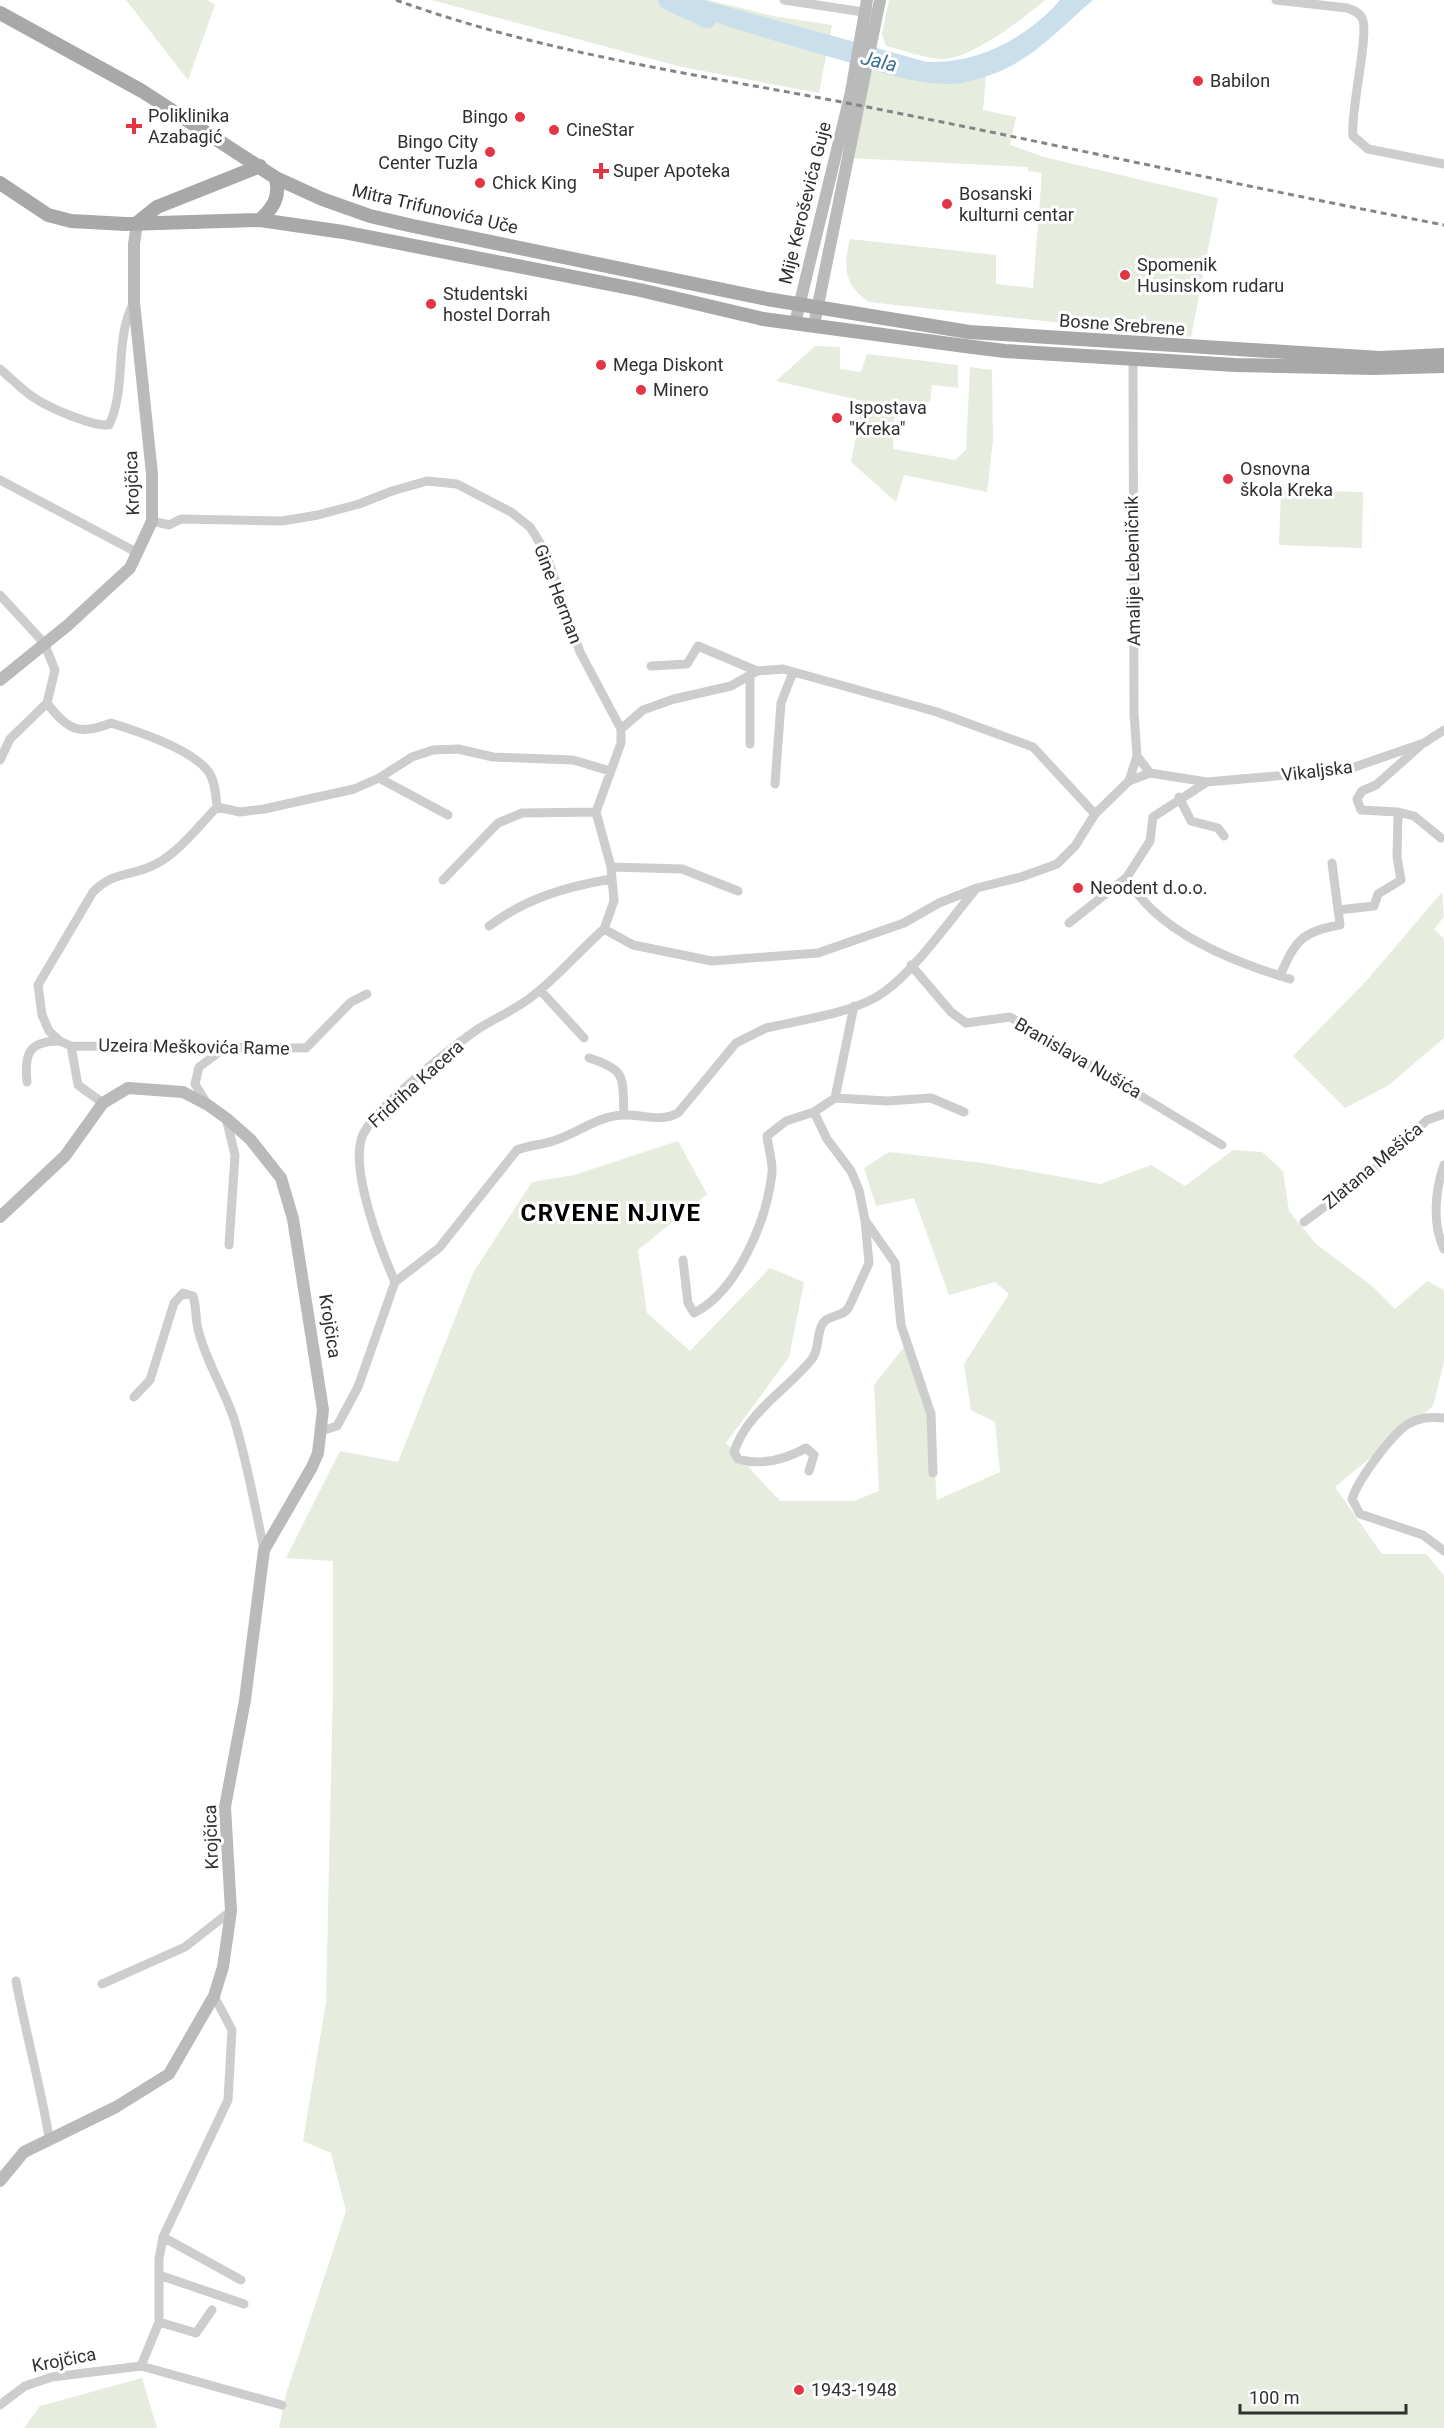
<svg xmlns="http://www.w3.org/2000/svg" width="1444" height="2428" font-family="Roboto,sans-serif">
<rect width="100%" height="100%" fill="#fff"/>
<!-- green -->
<path fill="#e6ecde" d="M 126,0 L 207,0 L 215,5 L 188,80 Z
M 431,0 L 708,0 L 773,16 L 832,25 L 819,93 L 682,67 Z
M 889,0 L 1045,0 C 1023,19 970,60 941,59 C 923,58 903,50 886,46 L 882,35 Z
M 869,59 L 927,72 L 987,64 L 983,110 L 1016,117 L 1010,145 L 1044,157 L 1218,198 L 1191,337 L 869,302 C 844,286 843,266 850,239 L 996,255 L 996,284 L 1033,288 L 1042,173 L 1028,171 L 1027,167 L 849,158 Z
M 815,346 L 840,347 L 840,369 L 861,372 L 867,354 L 958,365 L 958,388 L 932,385 L 930,402 L 895,402 L 893,449 L 955,460 L 966,450 L 970,367 L 992,370 L 993,440 L 987,492 L 904,475 L 896,502 L 851,462 L 863,401 L 776,381 Z
M 1281,490 L 1363,492 L 1362,548 L 1279,545 Z
M 1442,892 L 1444,917 L 1434,929 L 1444,939 L 1444,1038 L 1389,1085 L 1345,1108 L 1293,1056 L 1368,979 Z
M 678,1141 L 707,1194 L 638,1250 L 647,1313 L 690,1351 L 770,1268 L 804,1282 L 789,1357 L 726,1443 L 780,1501 L 854,1501 L 879,1491 L 874,1385 L 904,1347 L 931,1421 L 937,1500 L 1000,1472 L 995,1422 L 971,1410 L 964,1364 L 1009,1294 L 995,1282 L 949,1295 L 914,1198 L 876,1206 L 864,1168 L 889,1152 L 983,1163 L 1101,1184 L 1151,1165 L 1185,1186 L 1233,1150 L 1262,1152 L 1283,1171 L 1289,1211 L 1316,1244 L 1372,1286 L 1395,1309 L 1427,1281 L 1444,1290 L 1444,1362 L 1433,1406 L 1335,1487 L 1382,1554 L 1426,1554 L 1444,1575 L 1444,2428 L 279,2428 L 286,2394 L 346,2211 L 331,2153 L 303,2141 L 326,2002 L 333,1687 L 333,1561 L 286,1558 L 340,1451 L 398,1462 L 473,1273 L 532,1182 L 574,1175 Z
M 142,2378 L 157,2428 L 24,2428 L 40,2406 Z"/>
<!-- water -->
<path fill="#cadfec" d="M 685,0 L 703,0 L 927,62 C 977,64 1027,38 1060,0 L 1093,0 C 1059,29 1033,60 990,75 C 979,79 962,84 950,84 C 908,84 870,68 830,57 C 780,42 731,29 682,10 Z"/>
<g fill="none" stroke-linecap="round" stroke-linejoin="round">
<!-- river -->
<path stroke="#cadfec" stroke-width="20" d="M 668,0 L 707,18"/>
<!-- minor -->
<path stroke="#cdcdcd" stroke-width="9" d="M 784,0 L 870,13
M 1276,0 L 1347,8 C 1353,10 1359,12 1362,18 C 1370,32 1350,111 1353,136 L 1368,149 L 1444,164
M 0,369 C 11,378 21,389 33,397 C 49,408 91,426 109,425 C 127,387 114,342 133,304
M 0,480 L 138,553
M 152,521 L 169,525 L 181,519 L 282,521 L 318,515 L 359,504 L 392,491 L 427,481 L 457,484 L 511,512 L 530,527 L 545,551 L 580,652 L 621,729 L 621,743 L 596,812 L 611,867 L 614,901 L 604,929
M 0,595 L 44,643 L 55,670 L 47,703 C 67,730 80,736 111,723 C 137,731 191,749 208,771 C 215,780 216,796 217,807 C 199,826 179,852 156,864 C 132,877 115,870 93,892 L 38,985 L 42,1015 L 49,1031 L 60,1041 L 71,1046 L 306,1048 L 351,1002 L 367,994
M 651,666 L 687,664 L 698,646 L 757,671
M 621,729 L 643,710 L 674,699 L 731,686 L 757,671 L 783,669 L 937,712 L 1033,747 L 1095,814
M 750,744 L 750,675
M 1137,756 L 1150,773 L 1207,782 L 1346,770 L 1424,743 L 1444,730
M 0,760 L 10,739 L 47,703
M 379,778 L 448,815
M 1129,781 L 1137,756 L 1134,713 L 1133,360
M 1207,782 L 1153,817 L 1150,841 L 1127,877 C 1155,932 1234,962 1290,979
M 775,784 L 781,703 L 793,672
M 1179,797 L 1191,821 L 1218,828 L 1224,836
M 217,807 L 240,812 L 264,809 L 354,789 L 379,778 L 412,757 L 433,750 L 458,749 L 493,757 L 573,760 L 610,771
M 1398,812 L 1361,810 L 1357,799 L 1362,791 L 1376,785 L 1420,746
M 611,867 L 682,869 L 738,891
M 443,880 L 498,823 L 522,813 L 596,812
M 1338,910 L 1374,906 L 1378,894 L 1401,880 L 1397,857 L 1398,812 L 1414,816 L 1441,838
M 1069,923 L 1127,877
M 489,926 C 527,898 565,887 611,879
M 911,965 L 951,1012 L 966,1023 L 1010,1017 L 1222,1145
M 1280,976 C 1295,941 1302,931 1340,925 L 1332,863
M 540,990 L 584,1038
M 71,1046 L 78,1085 L 103,1103
M 589,1058 C 628,1070 622,1078 624,1115
M 27,1082 C 24,1053 29,1041 60,1041
M 835,1098 L 887,1101 L 931,1098 L 964,1112
M 208,1105 L 195,1084 L 199,1067 L 226,1047
M 814,1112 L 827,1139 L 851,1171 L 859,1190 L 865,1220 L 895,1263 L 901,1325 L 931,1414 L 933,1473
M 226,1118 L 235,1155 L 229,1245
M 1444,1165 C 1435,1191 1432,1223 1444,1249
M 1304,1222 L 1370,1173 L 1427,1120 L 1444,1114
M 683,1260 L 688,1303 L 694,1313 C 738,1291 767,1219 772,1173 C 773,1161 768,1148 767,1136 L 786,1121 L 814,1112 L 835,1098 L 854,1006
M 395,1282 C 381,1250 350,1171 362,1137 C 371,1111 450,1049 475,1031 C 493,1019 513,1011 530,998 C 554,981 580,950 604,929 L 633,945 L 712,961 L 818,953 L 904,923 L 939,903 L 977,888 L 1021,877 L 1057,864 L 1075,846 L 1095,814 L 1129,781 L 1150,773
M 395,1282 L 439,1248 L 517,1150 C 529,1145 541,1145 553,1141 C 577,1134 597,1116 623,1115 C 643,1114 659,1123 678,1113 L 736,1043 L 766,1028 C 800,1020 856,1013 884,992 C 916,969 950,920 975,890
M 134,1397 L 150,1380 L 174,1303 L 183,1293 L 193,1296 C 197,1308 195,1321 199,1333 C 207,1363 224,1389 234,1419 C 247,1461 255,1506 264,1550
M 1444,1418 C 1430,1417 1420,1417 1408,1424 C 1391,1435 1358,1480 1352,1499 L 1360,1514 L 1423,1535 L 1444,1551
M 321,1431 L 337,1426 L 358,1387 L 395,1282
M 809,1471 L 814,1455 L 806,1448 C 786,1459 761,1466 738,1459 L 734,1452 C 747,1412 787,1390 812,1359 C 820,1349 816,1333 823,1323 C 829,1314 843,1318 849,1307 L 869,1263 L 865,1220
M 16,1981 C 26,2034 40,2084 49,2137
M 102,1984 L 185,1947 L 231,1911
M 163,2237 L 241,2280
M 159,2275 L 244,2304
M 159,2322 L 196,2333 L 212,2310
M 141,2366 L 282,2405
M 0,2405 L 25,2386 L 52,2377 L 141,2366 L 159,2322 L 159,2259 L 163,2237 L 228,2100 L 232,2030 L 214,1996"/>
<!-- secondary -->
<path stroke="#bababa" stroke-width="12" d="M 795,323 L 851,92 L 867,0
M 814,325 L 880,0
M 0,680 L 68,625 L 130,568 L 152,521 L 152,474 L 134,302 L 134,244 L 137,223
M 0,1217 L 65,1156 L 103,1103 L 128,1088 L 183,1092 L 208,1105 L 226,1118 L 250,1139 L 281,1178 L 293,1219 L 323,1410 L 318,1453 L 312,1467 L 264,1550 L 245,1700 L 225,1807 L 231,1911 L 223,1967 L 214,1996 L 169,2074 L 116,2107 L 24,2152 L 0,2181"/>
<!-- primary -->
<path stroke="#a8a8a8" stroke-width="14" d="M 0,13 L 142,91 L 276,178 L 322,199 L 370,216 L 413,226 L 767,299 L 969,332 L 1380,358 L 1444,355
M 0,183 L 48,215 L 71,221 L 126,224 L 260,220 L 343,232 L 640,290 L 763,319 L 965,346 L 1005,351 L 1235,365 L 1373,368 L 1444,366
M 260,220 C 274,207 280,197 276,178
M 137,223 L 157,207 L 260,166"/>
<!-- rail -->
<path stroke="#858585" stroke-width="3" stroke-dasharray="6 4.5" stroke-linecap="butt" d="M 396,0 C 542,53 695,74 847,103 C 1046,142 1245,187 1444,225"/>
</g>
<!-- markers -->
<g fill="#e33543" stroke="#fff" stroke-width="2">
<circle cx="1198" cy="81" r="6"/>
<circle cx="520" cy="117" r="6"/>
<path d="M131 117h6v6h6v6h-6v6h-6v-6h-6v-6h6z"/>
<circle cx="554" cy="130" r="6"/>
<circle cx="490" cy="152" r="6"/>
<path d="M598 162h6v6h6v6h-6v6h-6v-6h-6v-6h6z"/>
<circle cx="480" cy="183" r="6"/>
<circle cx="947" cy="204" r="6"/>
<circle cx="1125" cy="275" r="6"/>
<circle cx="431" cy="304" r="6"/>
<circle cx="601" cy="365" r="6"/>
<circle cx="641" cy="390" r="6"/>
<circle cx="837" cy="418" r="6"/>
<circle cx="1228" cy="479" r="6"/>
<circle cx="1078" cy="888" r="6"/>
<circle cx="799" cy="2390" r="6"/>
</g>
<g text-anchor="middle" stroke-width="6" stroke-linejoin="round" paint-order="stroke">
<!-- poi labels -->
<g font-size="18" fill="#303030" stroke="#fff" text-anchor="start">
<text x="1210" y="87">Babilon</text>
<text x="148" y="122">Poliklinika<tspan x="148" dy="21">Azabagić</tspan></text>
<text x="508" y="123" text-anchor="end">Bingo</text>
<text x="566" y="136">CineStar</text>
<text x="478" y="148" text-anchor="end">Bingo City<tspan x="478" dy="21">Center Tuzla</tspan></text>
<text x="613" y="177">Super Apoteka</text>
<text x="492" y="189">Chick King</text>
<text x="959" y="200">Bosanski<tspan x="959" dy="21">kulturni centar</tspan></text>
<text x="1137" y="271">Spomenik<tspan x="1137" dy="21">Husinskom rudaru</tspan></text>
<text x="443" y="300">Studentski<tspan x="443" dy="21">hostel Dorrah</tspan></text>
<text x="613" y="371">Mega Diskont</text>
<text x="653" y="396">Minero</text>
<text x="849" y="414">Ispostava<tspan x="849" dy="21">"Kreka"</tspan></text>
<text x="1240" y="475">Osnovna<tspan x="1240" dy="21">škola Kreka</tspan></text>
<text x="1090" y="894">Neodent d.o.o.</text>
<text x="811" y="2396">1943-1948</text>
</g>
<!-- street labels -->
<g font-size="18" fill="#303030" stroke="#fff">
<text transform="translate(805 203) rotate(-76)" y="6">Mije Keroševića Guje</text>
<text transform="translate(435 209) rotate(13)" y="6">Mitra Trifunovića Uče</text>
<text transform="translate(1122 325) rotate(4)" y="6">Bosne Srebrene</text>
<text transform="translate(132 483) rotate(-92)" y="6">Krojčica</text>
<text transform="translate(1133 571) rotate(-91)" y="6">Amalije Lebeničnik</text>
<text transform="translate(558 594) rotate(69)" y="6">Gine Herman</text>
<text transform="translate(1317 771) rotate(-7)" y="6">Vikaljska</text>
<text transform="translate(194 1047) rotate(1)" y="6">Uzeira Meškovića Rame</text>
<text transform="translate(1078 1058) rotate(30)" y="6">Branislava Nušića</text>
<text transform="translate(416 1084) rotate(-42)" y="6">Fridriha Kacera</text>
<text transform="translate(1373 1166) rotate(-40)" y="6">Zlatana Mešića</text>
<text transform="translate(330 1326) rotate(81)" y="6">Krojčica</text>
<text transform="translate(211 1837) rotate(-92)" y="6">Krojčica</text>
<text transform="translate(64 2360) rotate(-11)" y="6">Krojčica</text>
</g>
<!-- water labels -->
<g font-size="20" font-style="italic" fill="#3e7291" stroke="#fff">
<text transform="translate(879 61) rotate(13)" y="7">Jala</text>
</g>
<!-- district labels -->
<g font-size="24" font-weight="bold" letter-spacing="1.5" fill="#000" stroke="#fff">
<text x="611" y="1221">CRVENE NJIVE</text>
</g>
</g>
<!-- scale -->
<path d="M1240 2404v9h166v-9" fill="none" stroke="#303030" stroke-width="3"/>
<text x="1249" y="2404" font-size="18" fill="#303030" stroke="#ffffff" stroke-width="4.5" paint-order="stroke">100 m</text>
</svg>
